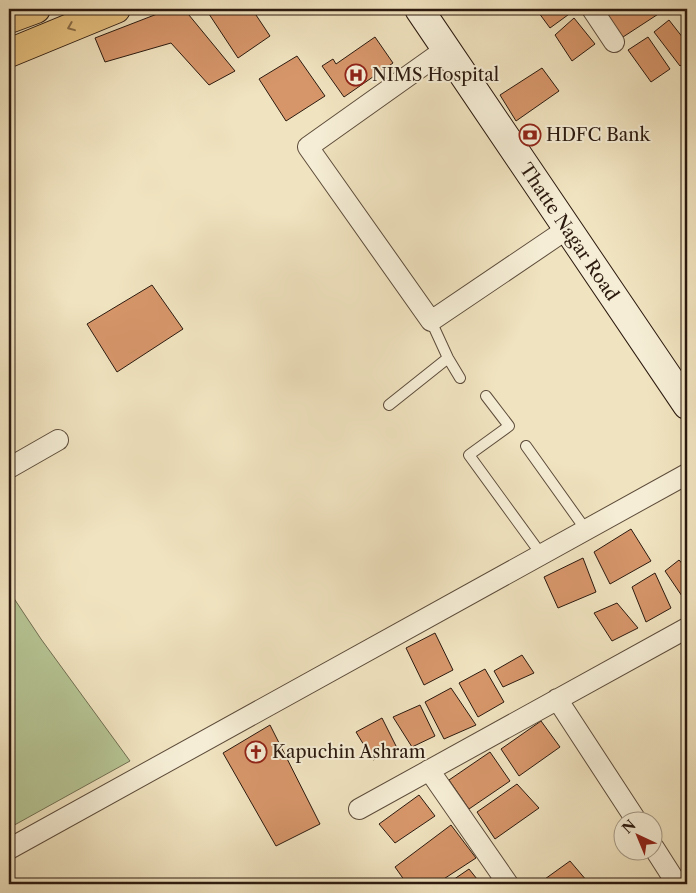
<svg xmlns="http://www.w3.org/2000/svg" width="696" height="893" font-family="'Libre Caslon Text',serif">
<rect width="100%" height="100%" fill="#f0e3bf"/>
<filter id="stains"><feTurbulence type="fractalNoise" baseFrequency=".004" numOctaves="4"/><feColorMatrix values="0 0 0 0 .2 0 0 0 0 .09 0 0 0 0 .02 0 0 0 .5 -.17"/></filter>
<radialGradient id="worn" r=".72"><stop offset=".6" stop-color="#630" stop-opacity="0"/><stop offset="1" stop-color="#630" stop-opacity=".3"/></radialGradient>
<!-- green -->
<path fill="#b6c494" stroke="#716f52" d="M 9,591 L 41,639 L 130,761 L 9,828 Z"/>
<!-- building -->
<path fill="#d6966a" stroke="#2c1a0f" d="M 170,9 L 184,9 L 235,71 L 209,85 L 171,43 L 105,62 L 95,38 Z
M 210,9 L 252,9 L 270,36 L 238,58 L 207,11 Z
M 536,9 L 570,9 L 572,12 L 550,28 Z
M 603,9 L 666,9 L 623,37 Z
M 574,18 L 595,44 L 572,61 L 555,35 Z
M 669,20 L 687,43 L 687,60 L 680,66 L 654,32 Z
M 375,37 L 393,63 L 344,97 L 322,66 L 333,59 L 336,64 Z
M 648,37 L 670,69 L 651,82 L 628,50 Z
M 297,56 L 325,96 L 286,121 L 259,79 Z
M 542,68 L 559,91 L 516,121 L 500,95 Z
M 152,285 L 183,329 L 117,372 L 87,324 Z
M 631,529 L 651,561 L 610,584 L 594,552 Z
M 583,558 L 596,592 L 558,608 L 544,577 Z
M 679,560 L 687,569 L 687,596 L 684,599 L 665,571 Z
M 655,573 L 671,608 L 646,622 L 632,587 Z
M 617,603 L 638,628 L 612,641 L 594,613 Z
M 435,633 L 453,670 L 424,685 L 406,648 Z
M 522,655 L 534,673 L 503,687 L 494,671 Z
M 485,669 L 504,702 L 478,717 L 459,683 Z
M 451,688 L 476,725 L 444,739 L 425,702 Z
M 420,705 L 435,736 L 412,747 L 393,717 Z
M 382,718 L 397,748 L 373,760 L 356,732 Z
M 541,721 L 560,747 L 519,776 L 501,749 Z
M 270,725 L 320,824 L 276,846 L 223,753 Z
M 490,752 L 510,781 L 469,809 L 449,780 Z
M 517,784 L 539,808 L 495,839 L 477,812 Z
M 419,795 L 435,816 L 395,843 L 379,824 Z
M 451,825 L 476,858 L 436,884 L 407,884 L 395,867 Z
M 570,861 L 587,881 L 581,884 L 538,884 Z
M 469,869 L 481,884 L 447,884 Z"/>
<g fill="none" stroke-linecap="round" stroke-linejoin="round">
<!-- lane casing -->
<g stroke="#5d4c3b" stroke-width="12">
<path id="lane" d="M 431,321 L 448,358 L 460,378
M 486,396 L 509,426 L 469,455 L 541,554
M 389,405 L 448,358
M 526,446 L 586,530"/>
</g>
<!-- street casing -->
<g stroke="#5d4c3b" stroke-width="22">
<path id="street" d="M 592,9 L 614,42
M 446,49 L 308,147 L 431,321 L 567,229
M 9,468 L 58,440
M 557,699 L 636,820
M 429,770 L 508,884
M 359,809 L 687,628
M 654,848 L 677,884
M 9,849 L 687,474"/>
</g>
<!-- secondary casing -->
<g stroke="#2c1a0f" stroke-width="30">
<path id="secondary" d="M 419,9 L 687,405"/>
</g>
<!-- primary casing -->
<g stroke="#2c1a0f" stroke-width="30">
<path id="primary" d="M 9,19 L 36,9
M 9,53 L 116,9"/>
</g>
<!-- lane -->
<use href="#lane" stroke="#f5edd5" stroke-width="10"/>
<!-- street -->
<use href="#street" stroke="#f5edd5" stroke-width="20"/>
<!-- secondary -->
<use href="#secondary" stroke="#f5edd5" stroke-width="28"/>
<!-- primary -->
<use href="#primary" stroke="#e8c280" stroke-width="28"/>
</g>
<!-- one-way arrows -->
<defs><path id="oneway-chevron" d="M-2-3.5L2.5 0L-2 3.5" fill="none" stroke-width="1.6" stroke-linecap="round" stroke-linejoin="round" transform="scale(1.25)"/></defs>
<use stroke="#8a6e48" href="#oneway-chevron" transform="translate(71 27) rotate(158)"/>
<!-- icons -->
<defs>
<g id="hospital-ring" transform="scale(1.125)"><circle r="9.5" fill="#f5edd5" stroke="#8f2418" stroke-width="1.5"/><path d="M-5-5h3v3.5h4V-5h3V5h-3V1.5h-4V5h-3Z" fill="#8f2418"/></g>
<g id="bank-ring" transform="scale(1.125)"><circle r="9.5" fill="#f5edd5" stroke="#8f2418" stroke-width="1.5"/><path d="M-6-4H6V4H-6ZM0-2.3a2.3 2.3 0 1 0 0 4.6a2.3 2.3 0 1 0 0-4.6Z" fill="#8f2418"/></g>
<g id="church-ring" transform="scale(1.125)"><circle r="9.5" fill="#f5edd5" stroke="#8f2418" stroke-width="1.5"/><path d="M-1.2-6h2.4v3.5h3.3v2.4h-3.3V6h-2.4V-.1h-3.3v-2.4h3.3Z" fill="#8f2418"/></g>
</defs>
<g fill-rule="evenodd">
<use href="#hospital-ring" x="356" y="75"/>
<use href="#bank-ring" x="530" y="135"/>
<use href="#church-ring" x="256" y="752"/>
</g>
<g text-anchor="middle" stroke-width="4" stroke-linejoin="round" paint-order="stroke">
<!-- poi labels -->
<g font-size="18" fill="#2c1a0f" stroke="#f5edd5" text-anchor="start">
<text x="372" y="81">NIMS Hospital</text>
<text x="546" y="141">HDFC Bank</text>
<text x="272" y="758">Kapuchin Ashram</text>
</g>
<!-- street labels -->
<g font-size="18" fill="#2c1a0f" stroke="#f5edd5">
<text transform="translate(569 232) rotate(56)" y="6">Thatte Nagar Road</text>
</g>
</g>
<!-- margin -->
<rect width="696" height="893" fill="none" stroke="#f0e3bf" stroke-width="30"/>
<rect x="10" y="10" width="676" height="873" fill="none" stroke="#2c1a0f" stroke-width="2.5"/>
<rect x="15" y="15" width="666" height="863" fill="none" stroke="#2c1a0f"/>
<!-- north arrow -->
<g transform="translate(638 836) rotate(316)"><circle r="24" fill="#f5edd5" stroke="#a59986"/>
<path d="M0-4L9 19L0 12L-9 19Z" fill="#8f2418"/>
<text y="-8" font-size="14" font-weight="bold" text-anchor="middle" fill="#2c1a0f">N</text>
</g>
<rect width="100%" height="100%" filter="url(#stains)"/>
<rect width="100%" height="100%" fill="url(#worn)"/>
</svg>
